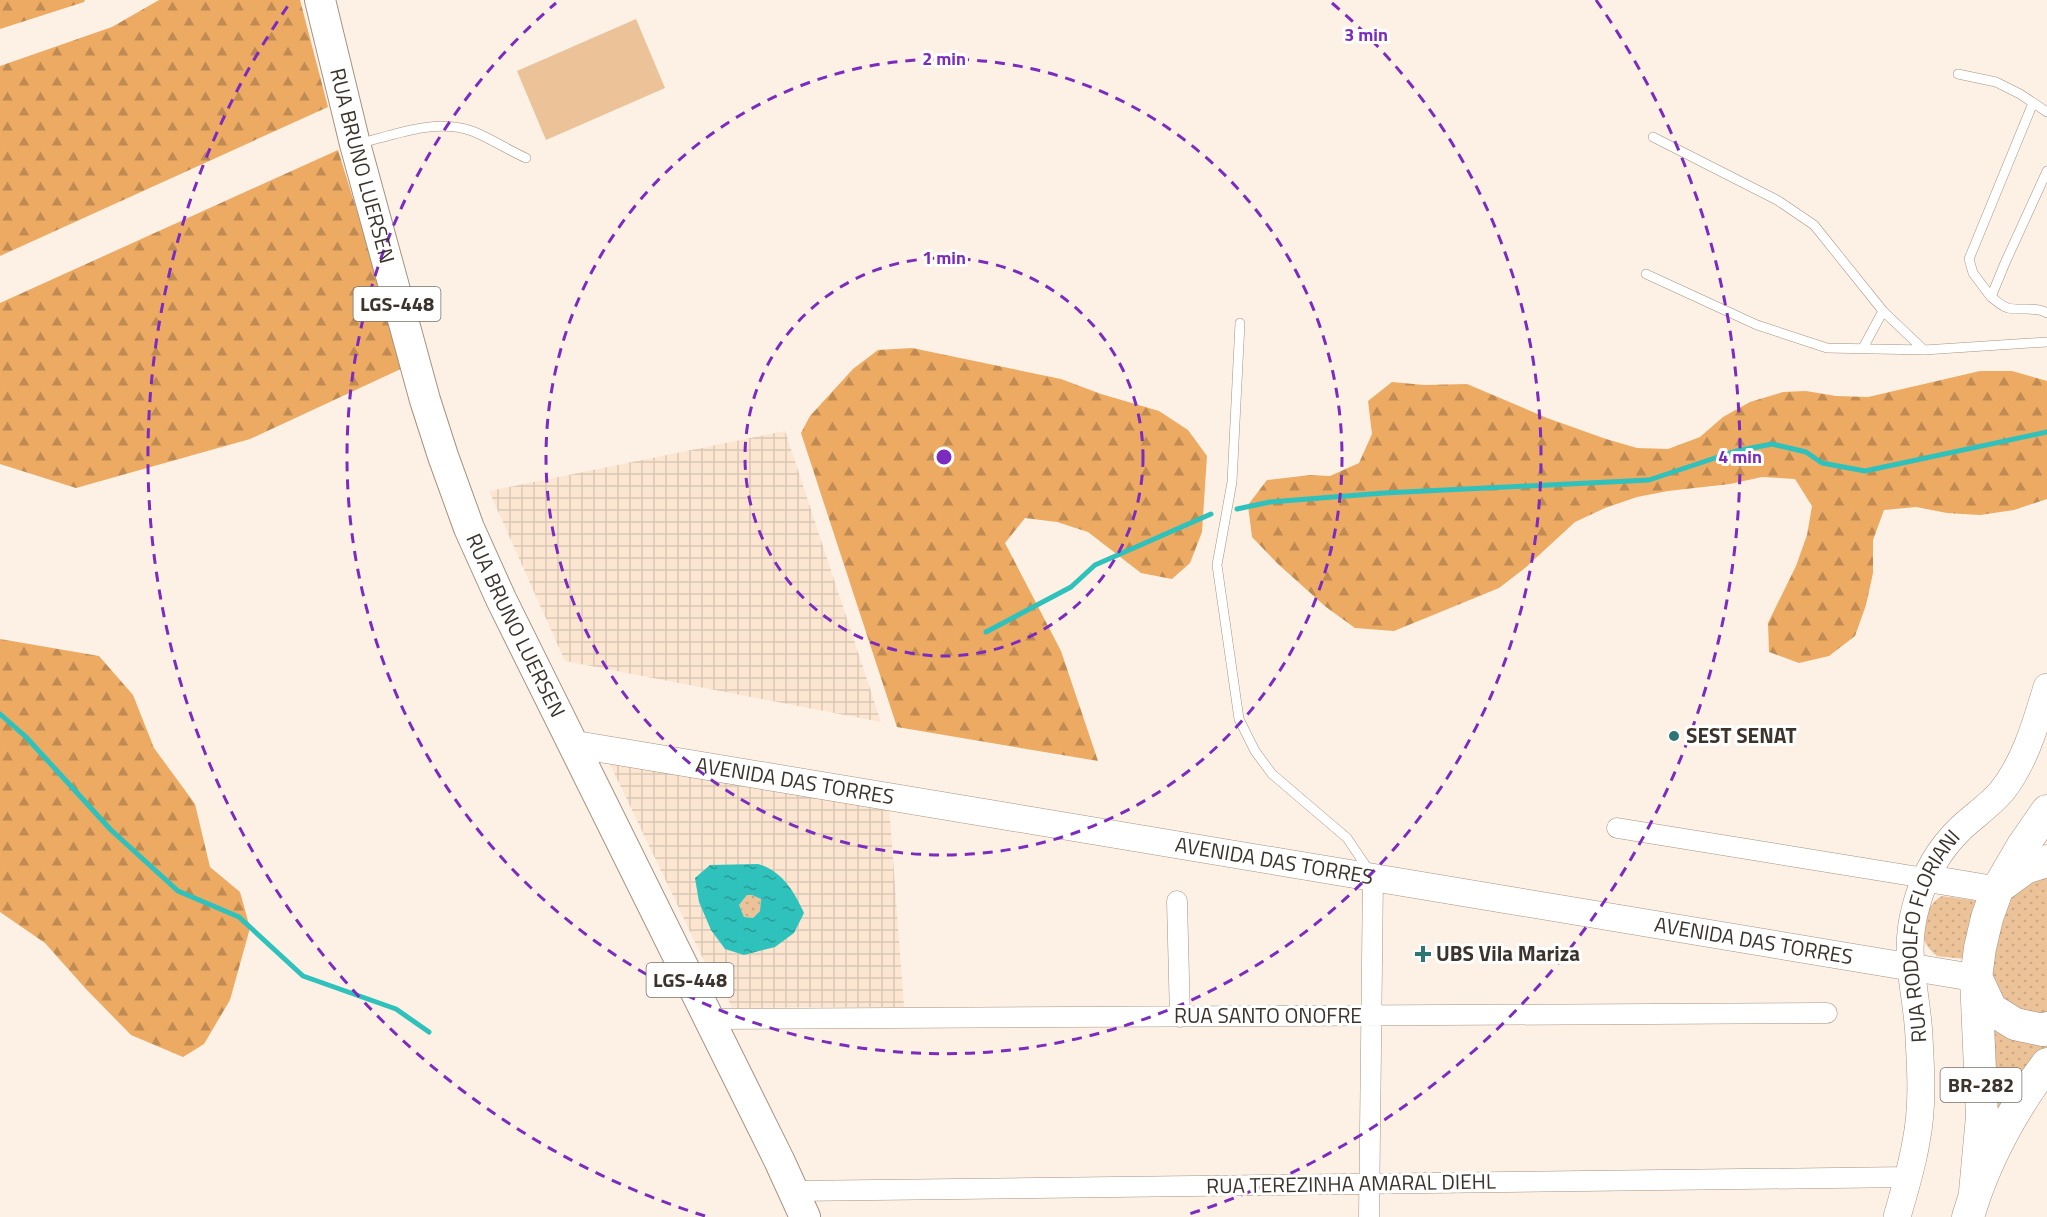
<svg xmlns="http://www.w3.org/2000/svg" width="2047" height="1217" font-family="'Titillium Web',sans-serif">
<defs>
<pattern id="industrial-grid" width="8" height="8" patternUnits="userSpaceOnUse" patternTransform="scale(1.5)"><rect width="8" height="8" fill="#fce6d2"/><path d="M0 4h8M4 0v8" fill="none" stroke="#d9c6b4"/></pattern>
<pattern id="grass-dots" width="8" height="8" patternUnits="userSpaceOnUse" patternTransform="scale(1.5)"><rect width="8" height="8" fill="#ecc298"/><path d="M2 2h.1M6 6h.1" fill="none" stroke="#cba783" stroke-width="1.8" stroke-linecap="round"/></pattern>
<pattern id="forest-firs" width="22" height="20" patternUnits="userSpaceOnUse" patternTransform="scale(1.5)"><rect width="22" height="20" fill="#ecaa63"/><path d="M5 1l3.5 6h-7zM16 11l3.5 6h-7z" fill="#c08b52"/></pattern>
<pattern id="water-ripples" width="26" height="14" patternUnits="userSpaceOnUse" patternTransform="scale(1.5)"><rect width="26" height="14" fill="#2fc1bb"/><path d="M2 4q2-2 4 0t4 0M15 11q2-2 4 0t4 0" fill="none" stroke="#299d98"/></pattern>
</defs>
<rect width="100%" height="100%" fill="#fdf1e5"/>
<!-- industrial -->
<path fill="url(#industrial-grid)" d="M 785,431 L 881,722 L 565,661 L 489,491 Z
M 610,764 L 889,806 L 904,1007 L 732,1008 L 715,970 L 707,967 Z"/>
<!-- grass -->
<path fill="url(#grass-dots)" d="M 2047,868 L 2047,1014 C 2026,1015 2018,1009 2000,999 L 1988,966 L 2002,903 Z
M 747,895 L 752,895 L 761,899 L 760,911 L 753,918 L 744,917 L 739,905 Z
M 1942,896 L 1978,901 L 1965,959 L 1937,956 C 1922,943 1921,936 1926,918 C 1929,907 1932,902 1942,896 Z
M 1990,1021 L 2047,1041 L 2047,1056 L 1991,1127 Z"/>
<!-- forest -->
<path fill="url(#forest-firs)" d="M 0,0 L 85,0 L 84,2 L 0,29 Z
M 159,0 L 300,0 L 328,107 L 0,256 L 0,66 L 112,27 Z
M 338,150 L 405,367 L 250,439 L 76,488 L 0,464 L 0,303 Z
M 912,348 L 1061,379 L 1101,394 L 1159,411 L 1188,430 L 1207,456 L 1202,532 L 1190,563 L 1172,579 L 1141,573 L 1088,532 L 1057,522 L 1025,518 L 1005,543 L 1061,651 L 1098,761 L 897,727 L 801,433 L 810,416 L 853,369 L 878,350 Z
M 1980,371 L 2012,371 L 2047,381 L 2047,499 L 2014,510 L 1980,515 L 1947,513 L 1916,507 L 1884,510 L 1873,540 L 1873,573 L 1866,605 L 1855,636 L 1829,656 L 1799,663 L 1769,652 L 1768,623 L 1796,566 L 1807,535 L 1812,506 L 1795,479 L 1762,477 L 1730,484 L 1668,491 L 1637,497 L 1605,508 L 1575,522 L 1525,568 L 1499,588 L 1394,631 L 1355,628 L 1326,607 L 1278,564 L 1252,537 L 1248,505 L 1267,480 L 1310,475 L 1330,476 L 1359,463 L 1372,434 L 1368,401 L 1392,382 L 1424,385 L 1467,384 L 1547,418 L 1606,439 L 1637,448 L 1668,449 L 1700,437 L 1723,417 L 1750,402 L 1783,392 L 1806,391 L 1836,396 L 1868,397 Z
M 0,639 L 99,656 L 133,695 L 154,748 L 195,804 L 210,867 L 240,892 L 250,928 L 230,1000 L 204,1044 L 183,1057 L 131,1035 L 86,989 L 45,943 L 0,912 Z"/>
<!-- green -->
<path fill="#ecc298" d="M 636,19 L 665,88 L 546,140 L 517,71 Z"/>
<!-- water -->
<path fill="url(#water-ripples)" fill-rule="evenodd" d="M 758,864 C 782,871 794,891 804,913 L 794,933 L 775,947 L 744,955 L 725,949 L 711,930 L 699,902 L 695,878 L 710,865 ZM 747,895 L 752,895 L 761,899 L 760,911 L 753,918 L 744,917 L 739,905 Z"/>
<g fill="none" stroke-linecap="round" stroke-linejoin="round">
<!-- stream -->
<path stroke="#2fc1bb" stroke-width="5" d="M 1237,509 L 1270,502 L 1384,493 L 1649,480 L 1736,451 L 1772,444 L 1806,452 L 1822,463 L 1865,471 L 2047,432
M 986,632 L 1071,587 L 1095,565 L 1211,514
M 0,714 L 26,737 L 111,830 L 178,891 L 239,917 L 303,976 L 396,1009 L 429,1032"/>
<!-- service casing -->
<g stroke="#a59280" stroke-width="10">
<path id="service" d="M 1958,74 L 1996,82 L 2020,94 L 2047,112
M 1653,137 L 1777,200 L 1814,225 L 1883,311 L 1924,350
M 358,144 C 394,135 434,118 472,131 C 490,138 508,150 526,158
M 2047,171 L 2005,263 L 1991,297 C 1997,301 2001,306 2008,308 C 2021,311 2036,306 2047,313
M 1646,274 L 1757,325 L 1827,348 L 1924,350 L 2047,342
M 1991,297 L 1973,273 L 1969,259 L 2033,103
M 1240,323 L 1232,482 L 1217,565 L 1239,719 L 1255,751 L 1272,774 L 1347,838 L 1370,872
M 1863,348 L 1883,311"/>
</g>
<!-- minor casing -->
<g stroke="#a59280" stroke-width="21">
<path id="minor" d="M 1617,828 L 1925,878
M 1177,901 L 1180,1017
M 709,1019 L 1827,1013
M 794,1191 L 1908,1177
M 1369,1217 L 1373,877"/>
</g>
<!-- secondary casing -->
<g stroke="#a59280" stroke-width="28">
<g id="secondary">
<path id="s1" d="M 573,744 L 1976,978"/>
<path d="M 1925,878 L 1997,890"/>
<path id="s2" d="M 1897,1217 C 1904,1192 1912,1167 1916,1142 C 1923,1108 1921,1072 1919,1037 C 1917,990 1902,955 1916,906 C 1924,876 1939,849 1961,828 C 1974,816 1990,805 2002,791 C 2025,762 2036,723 2047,687"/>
</g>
</g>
<!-- primary casing -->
<g stroke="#a59280" stroke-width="32">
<g id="primary">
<path id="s3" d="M 320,0 L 355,144 L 425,400 L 443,456 L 469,528 L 501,599 L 779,1160 L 805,1217"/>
</g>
</g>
<!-- trunk casing -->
<g stroke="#a59280" stroke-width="33">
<path id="trunk" d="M 2002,885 L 2025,868 L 2047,861
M 1977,979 L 1991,1009 L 2015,1024 L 2043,1030 L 2047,1028
M 1975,1192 L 1982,1116 L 1976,978 L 1980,948 L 1987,918 L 1997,890 L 2022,847 L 2047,811
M 1968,1217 C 1983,1164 2013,1108 2047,1064"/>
</g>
<!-- service -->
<use href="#service" stroke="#fff" stroke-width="9"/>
<!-- minor -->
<use href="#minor" stroke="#fff" stroke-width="20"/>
<!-- secondary -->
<use href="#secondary" stroke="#fff" stroke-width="27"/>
<!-- primary -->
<use href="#primary" stroke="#fff" stroke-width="30"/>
<!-- trunk -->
<use href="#trunk" stroke="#fff" stroke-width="32"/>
</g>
<!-- distance rings -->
<g fill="none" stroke="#7b2cbf" stroke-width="3" stroke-dasharray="10 8">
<circle cx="944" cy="457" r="199"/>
<circle cx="944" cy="457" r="398"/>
<path d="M1332 3A597 597 0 1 1 556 3"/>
<path d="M705 1216A796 796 0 0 1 292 0M1596 0A796 796 0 0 1 1183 1216"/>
</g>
<!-- markers -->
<g fill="#2d7672" stroke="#fff" stroke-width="2">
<circle cx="1674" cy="736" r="6"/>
<path d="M1420 945h6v6h6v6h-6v6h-6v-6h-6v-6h6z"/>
</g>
<g text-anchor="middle" stroke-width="6" stroke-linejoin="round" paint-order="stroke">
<!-- shield labels -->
<g fill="#fff" stroke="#76706b" stroke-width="1.5">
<rect x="353.5" y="287" width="87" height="34" rx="4.5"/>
<rect x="646.5" y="963" width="87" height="34" rx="4.5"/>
<rect x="1940.5" y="1068" width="81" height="34" rx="4.5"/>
</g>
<g font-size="20" font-weight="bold" fill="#3b332c">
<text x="397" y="311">LGS-448</text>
<text x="690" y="987">LGS-448</text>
<text x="1981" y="1092">BR-282</text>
</g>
<!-- street labels -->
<g font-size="21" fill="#3b332c" stroke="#fff">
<text dy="7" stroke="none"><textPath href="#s3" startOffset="171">RUA BRUNO LUERSEN</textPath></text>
<text dy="7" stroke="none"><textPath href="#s3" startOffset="657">RUA BRUNO LUERSEN</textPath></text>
<text dy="7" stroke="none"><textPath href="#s1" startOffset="225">AVENIDA DAS TORRES</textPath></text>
<text dy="7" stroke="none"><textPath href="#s1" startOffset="711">AVENIDA DAS TORRES</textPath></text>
<text dy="7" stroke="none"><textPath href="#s2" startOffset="288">RUA RODOLFO FLORIANI</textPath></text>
<text dy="7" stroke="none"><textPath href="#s1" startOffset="1197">AVENIDA DAS TORRES</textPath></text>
<text x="1268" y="1023">RUA SANTO ONOFRE</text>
<text transform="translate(1351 1184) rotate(-1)" y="7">RUA TEREZINHA AMARAL DIEHL</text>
</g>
<!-- poi labels -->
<g font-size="21" font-weight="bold" fill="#3b332c" stroke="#fff" text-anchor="start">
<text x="1686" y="743">SEST SENAT</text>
<text x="1436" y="961">UBS Vila Mariza</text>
</g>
</g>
<circle cx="944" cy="457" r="9" fill="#7b2cbf" stroke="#fff" stroke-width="3"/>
<g font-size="18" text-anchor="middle" font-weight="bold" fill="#7b2cbf" stroke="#fff" stroke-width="6" stroke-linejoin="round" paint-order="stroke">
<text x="1366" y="41">3 min</text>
<text x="944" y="65">2 min</text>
<text x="944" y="264">1 min</text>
<text x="1740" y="463">4 min</text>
</g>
</svg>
